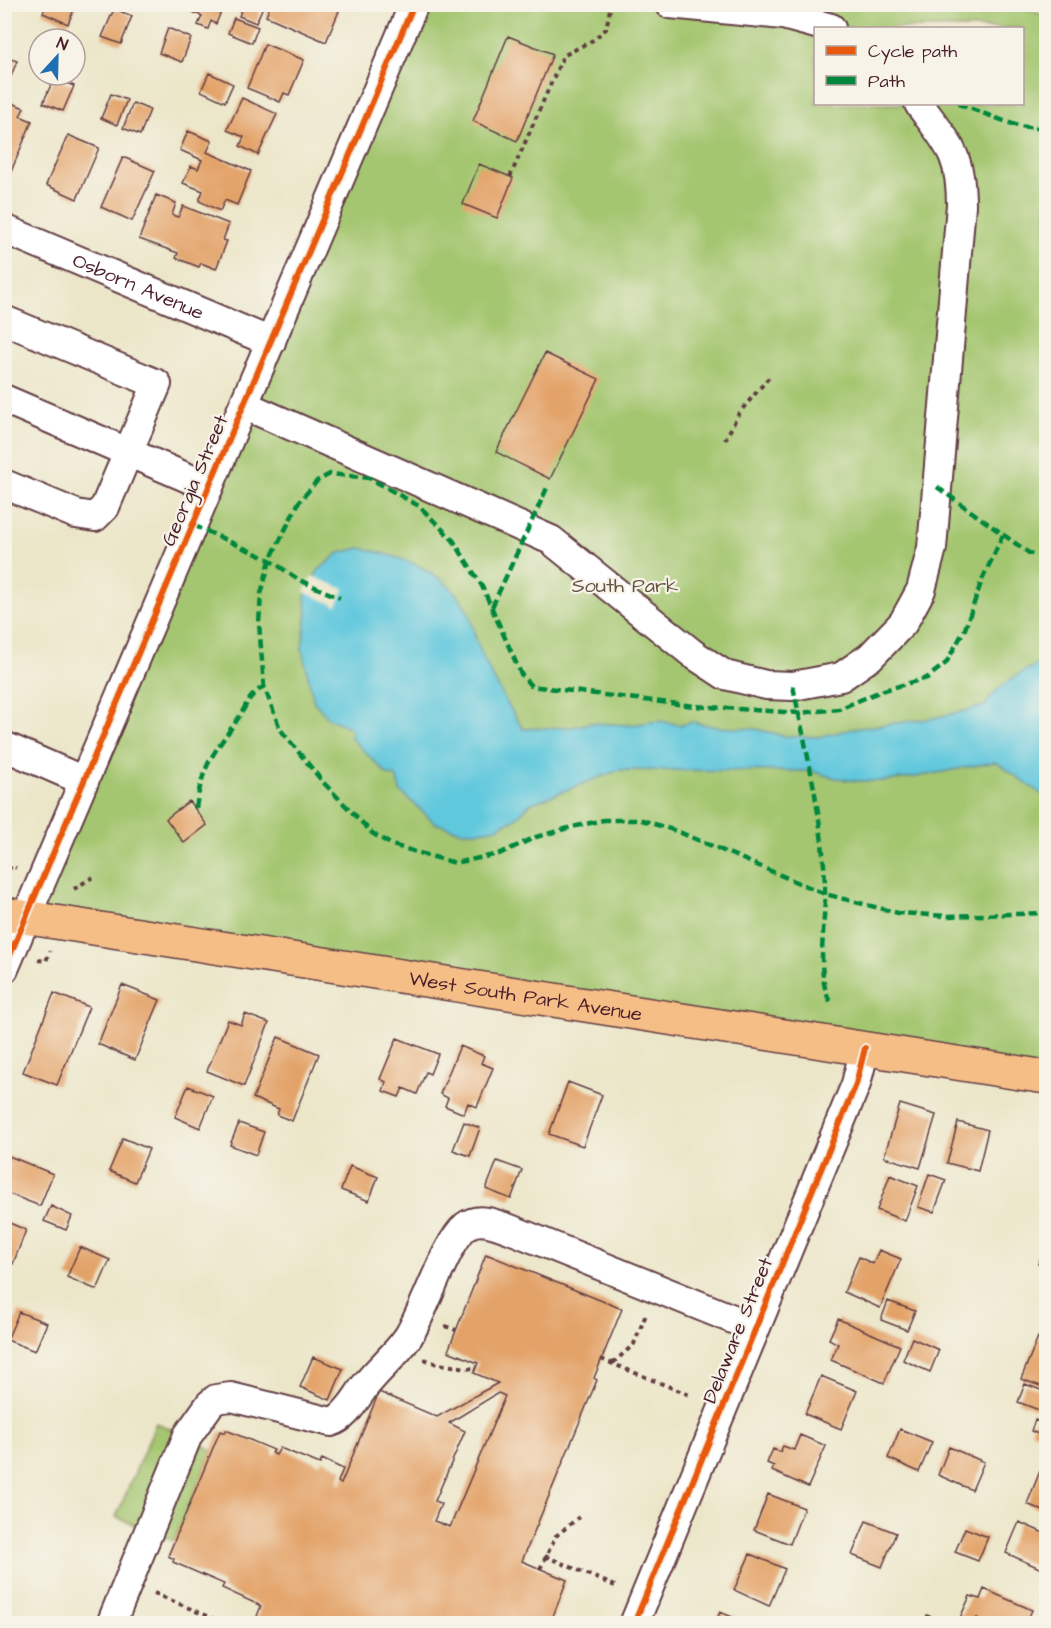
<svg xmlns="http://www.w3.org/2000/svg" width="1051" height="1628" font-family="'Architects Daughter',sans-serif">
<rect width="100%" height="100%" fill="#f7f3e8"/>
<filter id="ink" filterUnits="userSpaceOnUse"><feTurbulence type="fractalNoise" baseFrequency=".0167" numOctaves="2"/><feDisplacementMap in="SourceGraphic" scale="12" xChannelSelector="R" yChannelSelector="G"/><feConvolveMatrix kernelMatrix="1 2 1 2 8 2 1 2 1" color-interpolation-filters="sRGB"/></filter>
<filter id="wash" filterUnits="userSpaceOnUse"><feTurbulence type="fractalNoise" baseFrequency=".008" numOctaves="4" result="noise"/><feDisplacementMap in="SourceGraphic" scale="24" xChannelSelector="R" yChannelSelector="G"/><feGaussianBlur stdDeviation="1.35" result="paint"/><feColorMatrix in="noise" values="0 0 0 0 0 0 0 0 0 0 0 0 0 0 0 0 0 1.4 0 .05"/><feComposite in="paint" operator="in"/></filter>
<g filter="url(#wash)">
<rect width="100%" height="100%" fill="#ece6c9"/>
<!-- green -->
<path fill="#a4c670" stroke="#77724e" stroke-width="1.5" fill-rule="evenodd" d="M 1018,4 L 1046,17 L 1046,1080 L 26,918 L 413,5 ZM 816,28 L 1022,28 L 1022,104 L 816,104 Z
M 156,1423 L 188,1435 L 212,1451 L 174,1541 L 116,1517 Z"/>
<!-- water -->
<path fill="#60c8dd" stroke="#557484" stroke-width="1.5" d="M 360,548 C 403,557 449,571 469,614 C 473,622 473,632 476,640 C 488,671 505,701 523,729 L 572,727 L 590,723 L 629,725 L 660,721 L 681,725 L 692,722 L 718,727 L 756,729 L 784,736 L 818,737 L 852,729 L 934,718 L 985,706 C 993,687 1027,668 1046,661 L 1046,797 L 996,762 C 935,771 873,795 812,771 L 619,770 L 530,804 L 516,818 L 497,828 L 481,831 L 461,831 L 435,823 L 400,791 L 396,776 L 388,775 L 351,738 L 351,728 L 328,718 L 314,702 L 302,648 L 307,613 L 305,596 L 311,582 L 318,571 L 339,553 Z"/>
<!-- pier -->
<path fill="#ece6c9" d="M 312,576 L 344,589 L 337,606 L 304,592 Z"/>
<g id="blocks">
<!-- building -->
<path fill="#e3a268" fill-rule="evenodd" d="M 46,4 L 76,4 L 68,24 L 43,13 Z
M 188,4 L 224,4 L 216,24 L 211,21 L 208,29 L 198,25 L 202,16 L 186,9 Z
M 244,4 L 264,4 L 256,23 L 239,16 Z
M 271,4 L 325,4 L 339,11 L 326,42 L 266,16 Z
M 114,9 L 132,16 L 121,44 L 102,37 Z
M 234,18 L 258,27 L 252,43 L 228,33 Z
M 168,28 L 191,38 L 182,62 L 159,53 Z
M 508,36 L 553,54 L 517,141 L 473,121 Z
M 265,44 L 304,60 L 289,95 L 284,93 L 280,102 L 247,88 Z
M 4,57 L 17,61 L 6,89 L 4,88 Z
M 209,73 L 233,84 L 225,102 L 201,91 Z
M 54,78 L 74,86 L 63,111 L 43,103 Z
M 111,94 L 127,100 L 117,125 L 101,118 Z
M 242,98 L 277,114 L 258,155 L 240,146 L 244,137 L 227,130 Z
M 10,102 L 24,108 L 20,116 L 32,121 L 10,174 L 4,172 L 4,111 Z
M 133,103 L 150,110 L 140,135 L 123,128 Z
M 188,131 L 212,141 L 207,152 L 251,171 L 237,205 L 225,200 L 220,211 L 199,201 L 203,191 L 183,183 L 191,166 L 198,169 L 202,160 L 180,150 Z
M 68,135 L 99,148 L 77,199 L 46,185 Z
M 123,157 L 155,171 L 132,221 L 101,207 Z
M 479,164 L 513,178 L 497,218 L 463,204 Z
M 156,195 L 176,203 L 172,215 L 178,217 L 183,206 L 229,224 L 223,240 L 227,241 L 216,269 L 201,263 L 199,267 L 176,258 L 178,253 L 139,239 Z
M 545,353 L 599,379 L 550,479 L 496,452 Z
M 189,801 L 207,825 L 184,843 L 166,819 Z
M 122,985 L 160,1000 L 135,1060 L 98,1044 Z
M 54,993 L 89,1007 L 57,1085 L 23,1072 Z
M 245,1014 L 269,1023 L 244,1086 L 207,1071 L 228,1020 L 241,1025 Z
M 278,1037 L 319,1054 L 292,1121 L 277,1115 L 279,1109 L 253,1098 Z
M 397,1038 L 438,1054 L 430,1074 L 426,1072 L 417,1094 L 403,1088 L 399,1097 L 383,1091 L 386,1082 L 380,1079 Z
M 460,1046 L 484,1056 L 481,1063 L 493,1068 L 477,1107 L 468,1103 L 464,1114 L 445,1106 L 448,1098 L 440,1094 Z
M 568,1082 L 602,1095 L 583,1146 L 549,1134 Z
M 188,1086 L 213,1096 L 200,1128 L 175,1117 Z
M 900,1104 L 936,1115 L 920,1168 L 884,1157 Z
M 464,1122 L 480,1128 L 470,1156 L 453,1150 Z
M 958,1122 L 988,1130 L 978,1171 L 947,1163 Z
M 239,1123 L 264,1132 L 256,1155 L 230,1145 Z
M 123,1138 L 149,1149 L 135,1182 L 109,1171 Z
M 4,1154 L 53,1174 L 40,1206 L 4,1192 Z
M 497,1161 L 522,1170 L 511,1199 L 486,1189 Z
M 350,1166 L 378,1177 L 369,1201 L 341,1190 Z
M 929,1174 L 946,1180 L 934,1212 L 918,1207 Z
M 890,1175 L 918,1186 L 905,1221 L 877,1210 Z
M 51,1206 L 72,1216 L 66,1230 L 44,1221 Z
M 5,1221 L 26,1230 L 13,1264 L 5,1260 Z
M 1046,1245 L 1046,1266 L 1038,1264 Z
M 80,1247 L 110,1260 L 97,1290 L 67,1277 Z
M 879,1250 L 901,1259 L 880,1308 L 844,1292 L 859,1257 L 873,1264 Z
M 486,1254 L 622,1309 L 594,1378 L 597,1380 L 522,1561 L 567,1580 L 550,1624 L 254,1624 L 261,1606 L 222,1588 L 224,1584 L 173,1562 L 174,1559 L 168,1556 L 220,1431 L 225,1433 L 226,1430 L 274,1450 L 272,1453 L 276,1455 L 280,1448 L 320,1464 L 322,1459 L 343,1469 L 338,1482 L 341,1484 L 379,1392 L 437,1417 L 498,1383 L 474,1373 L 478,1363 L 448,1351 ZM 498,1393 L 505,1396 L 450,1527 L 434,1521 L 441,1504 L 435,1501 L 465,1431 L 449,1423 Z
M 888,1301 L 915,1311 L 907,1330 L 881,1320 Z
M 19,1312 L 47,1323 L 35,1351 L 7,1340 Z
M 838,1319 L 900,1346 L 884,1383 L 831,1360 L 838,1344 L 829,1339 Z
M 1038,1337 L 1046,1341 L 1046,1388 L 1021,1379 Z
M 912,1338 L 939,1350 L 930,1372 L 903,1360 Z
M 313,1357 L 343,1369 L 330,1400 L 300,1387 Z
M 821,1376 L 857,1391 L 841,1429 L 805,1414 Z
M 1025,1384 L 1046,1392 L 1044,1412 L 1018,1402 Z
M 1035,1420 L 1045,1424 L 1046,1420 L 1046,1437 L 1031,1431 Z
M 900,1429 L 932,1442 L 919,1472 L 888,1458 Z
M 800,1435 L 826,1446 L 808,1487 L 772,1471 L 774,1466 L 767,1463 L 773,1449 L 780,1452 L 783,1446 L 794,1450 Z
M 949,1447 L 984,1462 L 972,1490 L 938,1475 Z
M 1040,1471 L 1046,1473 L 1046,1512 L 1027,1504 Z
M 768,1494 L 804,1508 L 790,1544 L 754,1530 Z
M 866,1521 L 896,1533 L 882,1567 L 852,1555 Z
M 1019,1522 L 1046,1534 L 1046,1571 L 1006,1553 Z
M 965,1528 L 988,1537 L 978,1561 L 955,1552 Z
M 750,1554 L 785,1569 L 769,1606 L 734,1590 Z
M 984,1589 L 1032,1610 L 1026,1624 L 988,1624 L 977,1618 L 972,1624 L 960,1618 L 970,1596 L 980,1599 Z
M 720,1612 L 747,1623 L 747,1624 L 715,1624 Z
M 927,1615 L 947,1623 L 947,1624 L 924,1624 Z"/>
</g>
</g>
<g filter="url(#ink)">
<use href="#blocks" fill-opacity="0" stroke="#623d43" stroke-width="1.5"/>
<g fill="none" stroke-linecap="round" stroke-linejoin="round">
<!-- minor casing -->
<g stroke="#623d43" stroke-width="32">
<g id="minor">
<path d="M 670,4 L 783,15 L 831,28"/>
<path id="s1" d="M 4,229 L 271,342"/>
<path d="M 4,320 L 157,384 L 105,507 L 95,517 L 76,514 L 4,484"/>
<path d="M 4,399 L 209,487"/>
<path d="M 244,405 L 551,540 L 693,654 L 725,675 L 766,685 L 793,686 L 841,677 L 870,657 L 903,623 L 921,590 L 932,548 L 961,205 C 961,153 948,144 919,104"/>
<path d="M 4,746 L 84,781"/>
<path d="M 4,969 L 414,4"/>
<path d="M 111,1624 L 188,1435 L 210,1404 L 216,1399 L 231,1397 L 331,1422 C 346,1418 356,1398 365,1386 C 378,1369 396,1355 408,1337 C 424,1312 446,1242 466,1226 C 479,1216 496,1224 510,1229 L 755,1328"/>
<path d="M 634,1624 L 856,1084 L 865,1048"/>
</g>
</g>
<!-- major casing -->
<g stroke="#623d43" stroke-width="36">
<g id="major">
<path id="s2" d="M 4,914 L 1046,1077"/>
</g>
</g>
<!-- path -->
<path stroke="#623d43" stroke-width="4" stroke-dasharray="4.5 4.5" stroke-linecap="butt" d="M 510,177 L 563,56 L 593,40 L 606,29 L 611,4
M 725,440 L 739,413 L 771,375
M 4,878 L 11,866 L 16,868
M 74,889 L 96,875
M 38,960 L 46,961 L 50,951
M 445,1326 L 456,1330
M 424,1359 L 437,1364 L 476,1369
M 601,1359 L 692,1396
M 613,1363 L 634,1344 L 647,1312
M 545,1556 L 615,1586
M 540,1569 L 556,1536 L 579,1517
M 154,1593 L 226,1624"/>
<!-- minor -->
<use href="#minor" stroke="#fff" stroke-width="28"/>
<!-- major -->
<use href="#major" stroke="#f6be87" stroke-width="33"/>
<!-- quiet -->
<path stroke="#00873e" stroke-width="4.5" stroke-dasharray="9 4.5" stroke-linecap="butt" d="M 958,104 L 1018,126 L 1046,129
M 937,487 L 1029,553 L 1046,558
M 193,525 L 270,560 L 299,580 L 340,598
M 1003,535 L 982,580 L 965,629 L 946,663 L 927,678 L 881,691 L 839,709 L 799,713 L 694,706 L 531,686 L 521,674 L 482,586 L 453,540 L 419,506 L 369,478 L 330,474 L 317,481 L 299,502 L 270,560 L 261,594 L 259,623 L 264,686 L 280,729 L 322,781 L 372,833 L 392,845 L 455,863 L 499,854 L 536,837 L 572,827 L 604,820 L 642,820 L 679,832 L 825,894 L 898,913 L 948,916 L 1046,913
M 492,607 L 547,488
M 793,686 C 807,754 825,826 825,895 C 825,924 815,982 832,1004
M 196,808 C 203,761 214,754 239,717 C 249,701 247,698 264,686"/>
<!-- cycleway casing -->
<g stroke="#f7f3e8" stroke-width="10">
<path id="cycleway" d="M 4,969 L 414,4
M 634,1624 L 856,1084 L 865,1048"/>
</g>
<!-- cycleway -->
<use href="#cycleway" stroke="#e8590c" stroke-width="6"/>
</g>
</g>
<g text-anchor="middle" stroke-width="4.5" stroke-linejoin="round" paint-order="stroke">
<!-- street labels -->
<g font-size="20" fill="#4a1f2b" stroke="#f7f3e8">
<text dy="7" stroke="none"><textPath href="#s1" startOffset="146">Osborn Avenue</textPath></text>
<text transform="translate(194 480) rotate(-67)" y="7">Georgia Street</text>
<text dy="7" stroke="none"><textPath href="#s2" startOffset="528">West South Park Avenue</textPath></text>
<text transform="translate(737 1330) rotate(-68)" y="7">Delaware Street</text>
</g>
<!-- park labels -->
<g font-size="20" fill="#655140" stroke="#f7f3e8">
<text x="625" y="592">South Park</text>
</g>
</g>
<!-- margin -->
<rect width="1051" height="1628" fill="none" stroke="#f7f3e8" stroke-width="24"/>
<!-- legend -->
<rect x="814" y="27" width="210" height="78" fill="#f7f3e8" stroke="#b29e9c" stroke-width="1.5"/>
<rect x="826" y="46" width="30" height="9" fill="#e8590c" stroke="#b29e9c" stroke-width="1.5"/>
<text x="868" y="57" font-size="18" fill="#4a1f2b">Cycle path</text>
<rect x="826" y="76" width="30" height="9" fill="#00873e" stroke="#b29e9c" stroke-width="1.5"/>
<text x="868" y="87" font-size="18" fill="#4a1f2b">Path</text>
<!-- north arrow -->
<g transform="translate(57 57) rotate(22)"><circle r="28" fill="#f7f3e8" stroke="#b29e9c" stroke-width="1.5"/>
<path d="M0-4.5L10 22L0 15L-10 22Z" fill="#1f6fb2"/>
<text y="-9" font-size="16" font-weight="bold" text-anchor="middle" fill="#4a1f2b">N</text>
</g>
</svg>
